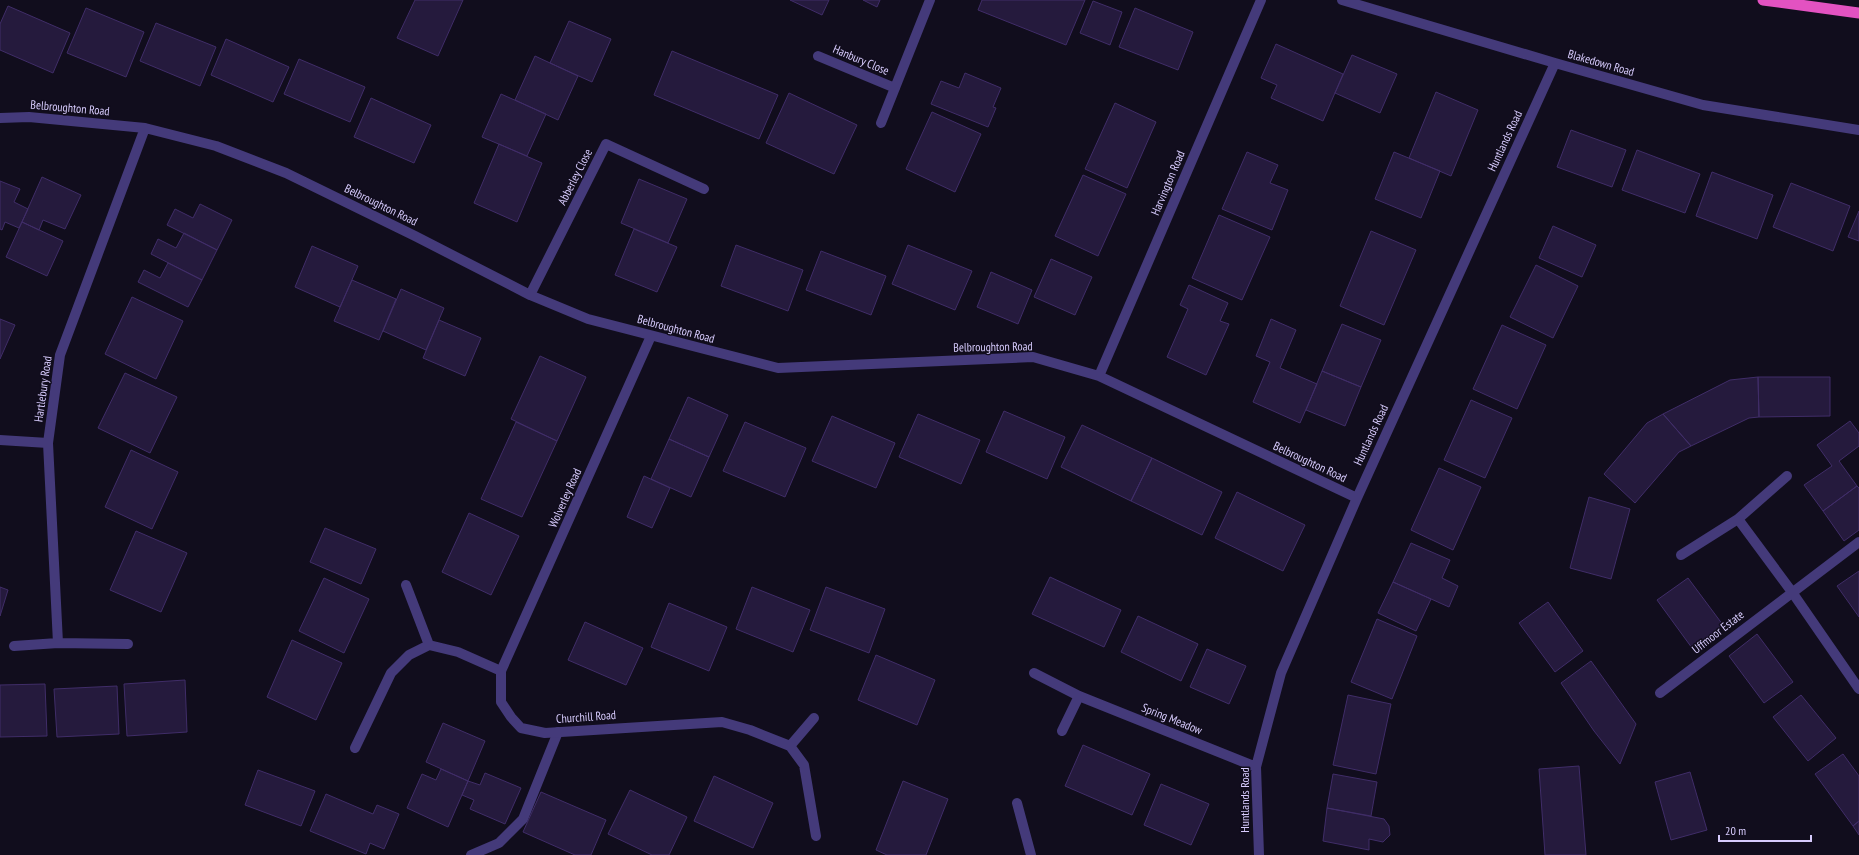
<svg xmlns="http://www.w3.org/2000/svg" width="1859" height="855" font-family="'PT Sans Narrow',sans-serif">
<rect width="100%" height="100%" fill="#110d1d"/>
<!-- building -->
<path fill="#251a3d" stroke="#402d68" d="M 415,0 L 463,0 L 438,56 L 397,38 Z
M 790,0 L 829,0 L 822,15 Z
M 863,0 L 880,0 L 877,7 Z
M 982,0 L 1085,0 L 1066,45 L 978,10 Z
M 1093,1 L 1122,12 L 1110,45 L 1080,33 Z
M 8,6 L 70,33 L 53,73 L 0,50 L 0,24 Z
M 86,8 L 144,32 L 126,77 L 67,53 Z
M 1135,8 L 1193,32 L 1178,70 L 1119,47 Z
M 569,21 L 611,39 L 592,82 L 550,63 Z
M 156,23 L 216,47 L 200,86 L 140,61 Z
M 226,39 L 289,67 L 273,102 L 211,75 Z
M 1276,44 L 1343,74 L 1323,121 L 1271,98 L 1277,85 L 1261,78 Z
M 672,51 L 778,95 L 759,139 L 654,95 Z
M 1352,55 L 1397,74 L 1380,113 L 1335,93 Z
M 535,56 L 578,76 L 558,120 L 515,100 Z
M 299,59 L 365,87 L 350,122 L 284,94 Z
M 965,73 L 1001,88 L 993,107 L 996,108 L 988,127 L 931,104 L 941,81 L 959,88 Z
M 1436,92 L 1478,110 L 1451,176 L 1409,158 Z
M 789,93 L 857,125 L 834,174 L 766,143 Z
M 501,94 L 546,114 L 527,156 L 482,137 Z
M 371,98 L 431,125 L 414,163 L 354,137 Z
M 1115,103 L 1156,122 L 1127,188 L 1085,169 Z
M 932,112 L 981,134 L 955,192 L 906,169 Z
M 1571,130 L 1626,150 L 1612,187 L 1557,167 Z
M 499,144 L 542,163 L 517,222 L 474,203 Z
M 1637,150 L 1700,174 L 1685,213 L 1622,190 Z
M 1247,152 L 1278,165 L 1270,183 L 1288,190 L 1272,230 L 1222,209 Z
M 1394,152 L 1440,171 L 1421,218 L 1375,199 Z
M 1712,172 L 1773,195 L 1757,239 L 1696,216 Z
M 1083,175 L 1126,194 L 1098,256 L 1055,236 Z
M 42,177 L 81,195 L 65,229 L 43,220 L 39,230 L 22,222 Z
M 639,179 L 687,199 L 668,243 L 621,223 Z
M 0,181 L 20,189 L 14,202 L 28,209 L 19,228 L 5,222 L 2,230 L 0,229 Z
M 1791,183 L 1850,206 L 1833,251 L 1773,227 Z
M 200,204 L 232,220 L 217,250 L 167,225 L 175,209 L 193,218 Z
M 1859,211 L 1859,241 L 1848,237 Z
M 1219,215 L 1270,237 L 1242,300 L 1192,278 Z
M 22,222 L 63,241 L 47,276 L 6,257 Z
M 1553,226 L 1596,245 L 1582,277 L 1539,258 Z
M 634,229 L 677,247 L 657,292 L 615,275 Z
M 1371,231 L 1416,250 L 1384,325 L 1340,306 Z
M 184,233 L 217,250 L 202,280 L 151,254 L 158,239 L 176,248 Z
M 736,245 L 803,270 L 788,311 L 721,286 Z
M 908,245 L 972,271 L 955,310 L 892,284 Z
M 312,246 L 358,266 L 340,307 L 295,287 Z
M 821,251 L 886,276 L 871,315 L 806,290 Z
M 1051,259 L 1092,277 L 1075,315 L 1034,297 Z
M 168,263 L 202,280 L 188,307 L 138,282 L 144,270 L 160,278 Z
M 1536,265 L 1578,286 L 1553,338 L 1510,317 Z
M 991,272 L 1032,290 L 1018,324 L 977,307 Z
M 352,280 L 396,299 L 379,340 L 334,321 Z
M 1189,285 L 1228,303 L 1220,321 L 1229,324 L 1206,375 L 1167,357 L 1188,309 L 1180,305 Z
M 401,289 L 444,308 L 426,350 L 383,331 Z
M 132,297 L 183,321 L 156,379 L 105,354 Z
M 0,319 L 15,325 L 0,359 Z
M 1271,319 L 1296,330 L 1280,368 L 1317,384 L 1300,423 L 1253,402 L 1270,362 L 1256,356 Z
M 439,320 L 481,338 L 465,376 L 423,358 Z
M 1342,324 L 1381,340 L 1361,387 L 1322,371 Z
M 1502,325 L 1546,345 L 1517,409 L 1473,389 Z
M 540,356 L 586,377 L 557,441 L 511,419 Z
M 1322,371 L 1361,387 L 1345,426 L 1306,410 Z
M 125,373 L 177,397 L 150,453 L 98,428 Z
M 1758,377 L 1830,377 L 1830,416 L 1759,417 Z
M 1758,377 L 1759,417 L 1749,418 L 1691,446 L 1663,414 L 1730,380 Z
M 688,397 L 728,415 L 709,457 L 669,439 Z
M 1471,400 L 1512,418 L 1485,478 L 1444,460 Z
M 1004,411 L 1065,437 L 1047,479 L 986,452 Z
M 918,414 L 980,440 L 961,484 L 899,457 Z
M 1663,414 L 1691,446 L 1679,452 L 1635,503 L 1604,474 L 1647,423 Z
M 832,416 L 895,443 L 876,488 L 812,461 Z
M 1850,421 L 1859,433 L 1859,446 L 1839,461 L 1857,486 L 1823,511 L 1804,485 L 1832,466 L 1817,445 Z
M 516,422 L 557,441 L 522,517 L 481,499 Z
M 745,422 L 806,448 L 785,497 L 723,471 Z
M 1082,425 L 1152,458 L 1131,501 L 1061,467 Z
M 669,439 L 709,457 L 691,497 L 651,479 Z
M 131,450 L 178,472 L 152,529 L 105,507 Z
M 1152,458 L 1222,492 L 1202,535 L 1131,501 Z
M 1439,468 L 1481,487 L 1453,550 L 1411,530 Z
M 644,476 L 670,488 L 652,528 L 627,517 Z
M 1857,486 L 1859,488 L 1859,530 L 1844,541 L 1823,511 Z
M 1237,492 L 1305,525 L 1283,571 L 1215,538 Z
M 1589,497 L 1630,509 L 1611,579 L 1570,568 Z
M 469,513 L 519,536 L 491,595 L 442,572 Z
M 325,528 L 376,549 L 361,584 L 310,562 Z
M 136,531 L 187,553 L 161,612 L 110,590 Z
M 1411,543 L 1450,560 L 1442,578 L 1458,586 L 1449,607 L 1393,582 Z
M 1859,571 L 1859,617 L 1837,586 Z
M 1050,577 L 1121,610 L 1104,647 L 1032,614 Z
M 324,578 L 369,599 L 344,653 L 299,631 Z
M 1688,578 L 1723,625 L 1692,648 L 1657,600 Z
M 1393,582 L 1431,599 L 1416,631 L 1378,613 Z
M 0,587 L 8,590 L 0,616 Z
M 752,587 L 810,610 L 793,652 L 736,629 Z
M 826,587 L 885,609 L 869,653 L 810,630 Z
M 1548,602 L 1583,651 L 1555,672 L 1519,623 Z
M 669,603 L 727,627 L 709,671 L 651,647 Z
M 1138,616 L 1198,644 L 1181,681 L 1121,652 Z
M 1377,619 L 1417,636 L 1392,699 L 1351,682 Z
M 585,622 L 643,648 L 626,685 L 568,660 Z
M 1757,634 L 1793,682 L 1764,703 L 1729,656 Z
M 292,640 L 342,663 L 316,720 L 267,697 Z
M 1207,649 L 1246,666 L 1229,704 L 1190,687 Z
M 876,655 L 935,680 L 917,725 L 858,700 Z
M 1591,661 L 1636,724 L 1620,764 L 1594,731 L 1561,683 Z
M 185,680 L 187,732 L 127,736 L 124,684 Z
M 45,684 L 47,736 L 0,737 L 0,685 Z
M 117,686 L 119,734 L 57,737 L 54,689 Z
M 1348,695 L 1391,704 L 1376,774 L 1333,765 Z
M 1801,695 L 1836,738 L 1808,761 L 1773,717 Z
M 443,723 L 485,741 L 468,781 L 426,762 Z
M 1083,745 L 1150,774 L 1132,815 L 1065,786 Z
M 1843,754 L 1859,776 L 1859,821 L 1853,826 L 1815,774 Z
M 1579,766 L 1586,855 L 1545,855 L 1539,769 Z
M 441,769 L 468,781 L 448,827 L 407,808 L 422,774 L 436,780 Z
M 258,770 L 315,791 L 301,826 L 245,805 Z
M 1690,772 L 1707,830 L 1671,840 L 1655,782 Z
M 485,773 L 521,788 L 505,824 L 470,809 L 474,800 L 462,795 L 468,781 L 480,785 Z
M 1333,774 L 1377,782 L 1371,816 L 1327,808 Z
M 714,776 L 773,803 L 753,848 L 694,821 Z
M 903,781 L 948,799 L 926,855 L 887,855 L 876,850 Z
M 1161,784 L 1209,804 L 1191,845 L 1144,825 Z
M 630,790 L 687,817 L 669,855 L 652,855 L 608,834 Z
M 541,792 L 606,820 L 591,855 L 575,855 L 523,832 Z
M 326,794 L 373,814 L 377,805 L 399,814 L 384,849 L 370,843 L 366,854 L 310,831 Z
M 1327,808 L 1384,819 L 1389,826 L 1390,835 L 1383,842 L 1369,839 L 1369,850 L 1323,841 Z
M 1859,821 L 1859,835 L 1853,826 Z"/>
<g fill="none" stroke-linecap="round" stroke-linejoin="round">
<!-- service -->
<path stroke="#443a7a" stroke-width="10" d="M 471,855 L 499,843 L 523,819 L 558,732"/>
<!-- minor -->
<path stroke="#443a7a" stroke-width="10" d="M 1342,0 L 1555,63 L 1703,105 L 1859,130
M 818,56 L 895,88
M 0,118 L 29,117 L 145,128 L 216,146 L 286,173 L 415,236 L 530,295 L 588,319 L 778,368 L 1033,357 L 1099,376 L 1357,498
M 881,123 L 930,0
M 530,295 L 606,144 L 704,189
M 1099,376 L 1261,0
M 0,440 L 48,443
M 1738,519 L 1792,592 L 1859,689
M 1681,555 L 1738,519 L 1787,476
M 406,585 L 429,645
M 58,643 L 48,443 L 60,355 L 145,128
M 14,646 L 58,643 L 128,644
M 501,671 L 651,336
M 1034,673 L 1079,696 L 1256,767
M 1660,693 L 1859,542
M 814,718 L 790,746 L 804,765 L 816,836
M 1062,731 L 1079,696
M 355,748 L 391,673 L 409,655 L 429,645 L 458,652 L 501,671 L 501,702 L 511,717 L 521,728 L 545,733 L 722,722 L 750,730 L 790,746
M 1017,803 L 1031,855
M 1259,855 L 1256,767 L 1281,673 L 1357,498 L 1555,63"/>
<!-- trunk -->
<path stroke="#e352c1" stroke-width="11" d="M 1763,0 L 1859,13"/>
</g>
<g text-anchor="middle" stroke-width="3" stroke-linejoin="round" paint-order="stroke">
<!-- street labels -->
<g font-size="12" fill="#d7cbfd" stroke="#110d1d">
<text transform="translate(861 60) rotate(23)" y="4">Hanbury Close</text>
<text transform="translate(1601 63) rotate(16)" y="4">Blakedown Road</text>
<text transform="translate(70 108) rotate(5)" y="4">Belbroughton Road</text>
<text transform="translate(1505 141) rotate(-65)" y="4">Huntlands Road</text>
<text transform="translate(575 177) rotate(-63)" y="4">Abberley Close</text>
<text transform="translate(1168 183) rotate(-67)" y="4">Harvington Road</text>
<text transform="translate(381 205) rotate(26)" y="4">Belbroughton Road</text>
<text transform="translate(676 329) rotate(15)" y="4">Belbroughton Road</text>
<text transform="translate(993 347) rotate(-1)" y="4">Belbroughton Road</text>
<text transform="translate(43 389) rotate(-82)" y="4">Hartlebury Road</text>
<text transform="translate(1371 435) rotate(-65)" y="4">Huntlands Road</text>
<text transform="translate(1310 462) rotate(25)" y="4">Belbroughton Road</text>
<text transform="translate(565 498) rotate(-66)" y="4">Wolverley Road</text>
<text transform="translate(1718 632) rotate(-38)" y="4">Uffmoor Estate</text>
<text transform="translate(586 717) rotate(-4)" y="4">Churchill Road</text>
<text transform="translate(1172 719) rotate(22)" y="4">Spring Meadow</text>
<text transform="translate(1245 800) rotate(-90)" y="4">Huntlands Road</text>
</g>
</g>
<!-- scale -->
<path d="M1719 835v6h92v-6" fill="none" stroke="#d7cbfd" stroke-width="2"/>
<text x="1725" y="835" font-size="12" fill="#d7cbfd" stroke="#110d1d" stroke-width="3" paint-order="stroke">20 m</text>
</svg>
